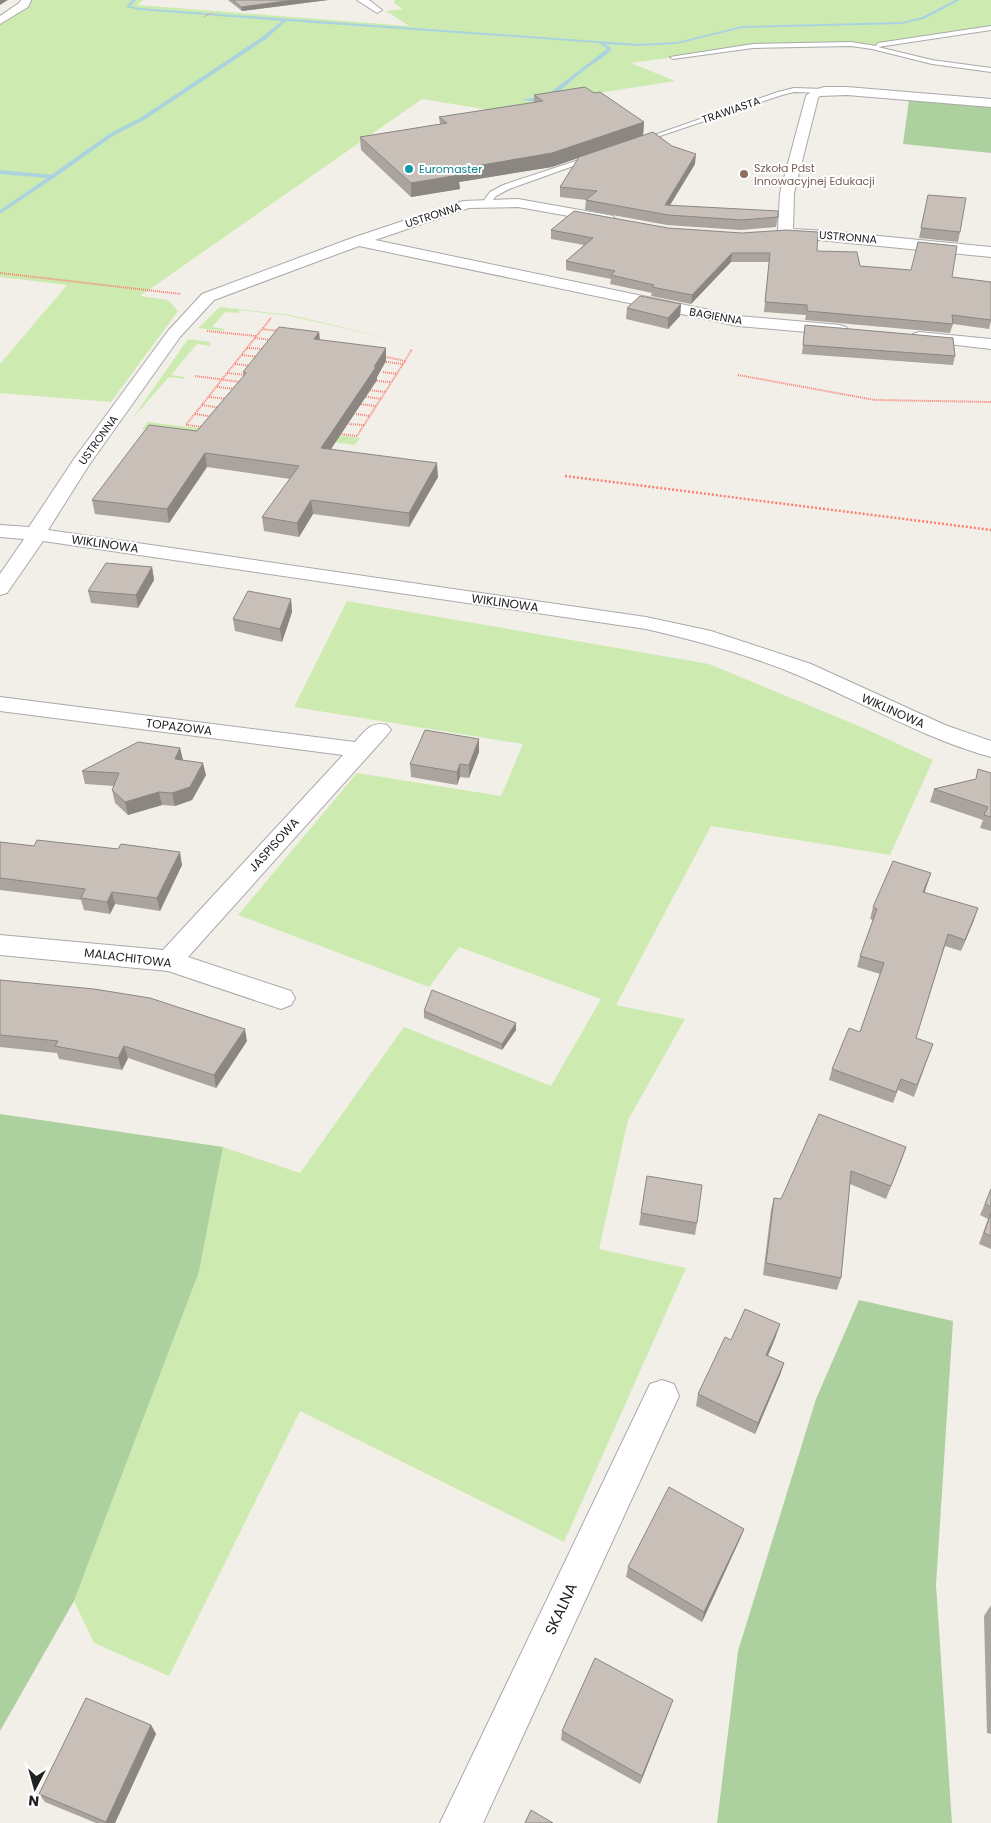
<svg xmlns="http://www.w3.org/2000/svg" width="991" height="1823" font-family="Poppins,sans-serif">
<rect width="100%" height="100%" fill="#f2efe9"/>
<!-- grass -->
<path fill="#cdebb0" d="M 26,0 L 143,0 L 138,5 L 409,26 L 386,11 L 403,9 L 394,3 L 395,0 L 991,0 L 991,28 L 883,45 L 753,46 L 631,63 L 675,81 L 490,110 L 422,99 L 140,296 L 168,300 L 178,311 L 111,402 L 0,393 L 0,364 L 67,285 L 0,277 L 0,21 Z
M 220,307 L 291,315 L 417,345 L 290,316 L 240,310 L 238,313 L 225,312 L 212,327 L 225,329 L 223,331 L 198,328 Z
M 188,339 L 210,342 L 211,346 L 197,344 L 171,375 L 185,377 L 184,379 L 169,377 L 132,419 Z
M 148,422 L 312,442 L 318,432 L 360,438 L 355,445 L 323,441 L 316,451 L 142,429 Z
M 347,601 L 709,664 L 859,726 L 933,760 L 890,855 L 711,826 L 616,1005 L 685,1019 L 628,1120 L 599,1249 L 686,1268 L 564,1542 L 300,1411 L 169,1676 L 94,1643 L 74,1601 L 199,1272 L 223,1147 L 300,1173 L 404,1027 L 551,1086 L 601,999 L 459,947 L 429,987 L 238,915 L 357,773 L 501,796 L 523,744 L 294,707 Z"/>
<!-- forest -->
<path fill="#add19e" d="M 909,100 L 991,107 L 991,153 L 903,144 Z
M 0,1114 L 223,1147 L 199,1272 L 74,1601 L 0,1731 Z
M 859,1300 L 953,1321 L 936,1585 L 952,1823 L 717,1823 L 738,1651 L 816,1399 Z"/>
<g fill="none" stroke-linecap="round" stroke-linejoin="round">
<!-- stream -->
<path fill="#aad3df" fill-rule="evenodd" d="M 132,0 L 136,0 L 130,6 L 139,8 L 639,44 L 677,42 L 742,26 L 902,22 L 922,17 L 955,0 L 960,0 L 924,19 L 902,24 L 742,28 L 677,44 L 639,46 L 605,44 L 612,49 C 605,57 595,62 587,68 C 569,81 547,110 522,99 L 541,97 L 548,94 L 607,49 L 599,43 L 286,21 L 266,39 L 144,120 L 113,136 L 54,178 L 0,214 L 0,210 L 47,178 L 0,174 L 0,170 L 51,175 L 109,134 L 140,118 L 262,37 L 282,21 L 139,10 L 126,7 Z"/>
<!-- lane casing -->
<g stroke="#a9a9a9" stroke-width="2">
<path id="lane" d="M 991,26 L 991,30 L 878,47 L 932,60 L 991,68 L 991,72 L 932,64 L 872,49 L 851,46 L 753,48 L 673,59 L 670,57 L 753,44 L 851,42 L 876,46 L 878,43 Z
M 794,88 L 824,89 L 827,91 L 824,93 L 794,92 L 782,95 L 642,142 L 637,141 L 778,92 Z
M 591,156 L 595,158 L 593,159 L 509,189 L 496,196 L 489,205 L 482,203 L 490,192 L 503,185 Z"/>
</g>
<!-- street casing -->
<g stroke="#a9a9a9" stroke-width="2">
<path id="street" d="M 21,0 L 31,0 L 28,7 L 0,24 L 0,16 L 19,3 Z
M 357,0 L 369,0 L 382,10 L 377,13 Z
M 824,87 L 847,87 L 991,99 L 991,107 L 847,95 L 820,96 L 818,98 L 794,193 L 793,229 L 828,231 L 991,247 L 991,257 L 778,236 L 776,233 L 778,230 L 780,193 L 806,96 L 812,91 Z
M 518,199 L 608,215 L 613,216 L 615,219 L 613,222 L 608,223 L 518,207 L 469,208 L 375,240 L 738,316 L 840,325 L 846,327 L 848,330 L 846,333 L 840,335 L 738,326 L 359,246 L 214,300 L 180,337 L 89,465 L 48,530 L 646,617 L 711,631 L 811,664 L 945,725 L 991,741 L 991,757 C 922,738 861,701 795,674 C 747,654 697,641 646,629 L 43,541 L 7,593 L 0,595 L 0,574 L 24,539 L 0,537 L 0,525 L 29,527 L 74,459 L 168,331 L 202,294 L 352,238 L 463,201 Z
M 919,332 L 991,339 L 991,349 L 913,340 L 911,337 L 913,334 Z
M 0,697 L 355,742 C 365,731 371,721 387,725 L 391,730 L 387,735 L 188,957 L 291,991 L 295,998 L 291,1005 L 281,1009 L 168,971 L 0,955 L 0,935 L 163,950 L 343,755 L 0,711 Z
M 662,1380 L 674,1384 L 679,1396 L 483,1823 L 440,1823 L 650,1384 Z"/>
</g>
<!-- path-far2 -->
<path stroke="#fa8072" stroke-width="1" stroke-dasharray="1 1" stroke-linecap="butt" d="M 204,17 L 212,13"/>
<!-- path-far1 -->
<path stroke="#fa8072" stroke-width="2" stroke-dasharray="1 1" stroke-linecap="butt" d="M 0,273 L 181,294
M 263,328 L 271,318
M 207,331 L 256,336
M 255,338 L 272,340
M 247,348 L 265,349
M 242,355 L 259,357
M 405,361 L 412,349
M 386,362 L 403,364
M 235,364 L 252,366
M 383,372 L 397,374
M 227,373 L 246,375
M 738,375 L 875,400 L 991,402
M 195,376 L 241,382
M 377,381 L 391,382
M 217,387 L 235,389
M 368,390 L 385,392
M 362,396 L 381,399
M 209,397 L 227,399
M 359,404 L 376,406
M 202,405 L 221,408
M 195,414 L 214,417
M 356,414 L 370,416
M 349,424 L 364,425
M 203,427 L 186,425 L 262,329 L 279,331
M 340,434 L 357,436 L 405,361 L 382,356"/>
<!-- path -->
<path stroke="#fa8072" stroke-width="2.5" stroke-dasharray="2 2" stroke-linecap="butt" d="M 565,476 L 991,530"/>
<!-- lane -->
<use href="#lane" fill="#fff" fill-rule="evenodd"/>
<!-- street -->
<use href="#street" fill="#fff" fill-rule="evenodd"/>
</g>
<!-- wall -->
<path fill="#aba49e" d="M 228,0 L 328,0 L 242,11 Z
M 594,93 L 644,122 L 643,135 L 695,164 L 670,205 L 778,217 L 776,227 L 741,230 L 667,225 L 585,210 L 586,200 L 560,197 L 560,187 L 585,155 L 552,167 L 459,182 L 460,189 L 411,197 L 361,150 L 360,137 L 440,124 L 439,117 L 534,103 L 534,95 Z
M 928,195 L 960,232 L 958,242 L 919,238 Z
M 668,228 L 817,251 L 860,266 L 952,277 L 991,282 L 991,321 L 989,329 L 953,324 L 950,333 L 805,320 L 806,315 L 764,312 L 769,262 L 731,262 L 691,304 L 651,296 L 652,293 L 610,284 L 611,279 L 566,270 L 566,261 L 584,245 L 551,239 L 551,230 Z
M 681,304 L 680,316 L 668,329 L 626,319 L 627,308 Z
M 805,325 L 955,356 L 953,365 L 802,354 Z
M 319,332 L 320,340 L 386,348 L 386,361 L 377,377 L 377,380 L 331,449 L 438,477 L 409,527 L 313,514 L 299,537 L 264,531 L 262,517 L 290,479 L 207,467 L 169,523 L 95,514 L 92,500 L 197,431 L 244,376 L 243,372 Z
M 152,567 L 154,580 L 138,608 L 91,603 L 88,591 Z
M 291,599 L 292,612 L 282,642 L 235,631 L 233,619 Z
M 479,739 L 479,752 L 469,778 L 460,777 L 457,785 L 411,777 L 410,764 Z
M 180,748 L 183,760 L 206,775 L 192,800 L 175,806 L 162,805 L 128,815 L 115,803 L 112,790 L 114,786 L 85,784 L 82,771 Z
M 991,773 L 991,831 L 980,828 L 983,820 L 930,802 L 934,789 L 975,779 Z
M 0,842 L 182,865 L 160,911 L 115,904 L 110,914 L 84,910 L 81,900 L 0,890 Z
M 931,873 L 925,892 L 974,920 L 961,951 L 945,946 L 916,1038 L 933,1044 L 914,1097 L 898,1090 L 893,1103 L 829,1080 L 832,1069 L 860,1032 L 880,974 L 857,967 L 860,956 L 873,920 L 870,919 L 873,907 Z
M 0,980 L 247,1041 L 216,1088 L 128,1058 L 122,1070 L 59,1059 L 57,1053 L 0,1047 Z
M 424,1011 L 516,1023 L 516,1030 L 502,1050 L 424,1018 Z
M 906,1147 L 886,1199 L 850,1184 L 841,1278 L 837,1290 L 763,1275 L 771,1210 L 774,1198 L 781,1199 Z
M 991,1189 L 991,1249 L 979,1244 L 988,1219 L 980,1215 Z
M 641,1213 L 697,1223 L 695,1235 L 639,1225 Z
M 776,1336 L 768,1356 L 784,1363 L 780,1375 L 755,1434 L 696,1406 L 698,1394 L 731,1340 Z
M 744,1529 L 740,1539 L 702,1622 L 626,1577 L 628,1567 Z
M 991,1605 L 991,1734 L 987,1733 L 984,1616 Z
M 673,1700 L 670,1708 L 640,1784 L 561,1740 L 562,1731 Z
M 151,1725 L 156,1734 L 115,1823 L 96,1823 L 45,1802 L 39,1794 Z"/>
<!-- shaded-wall -->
<path fill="#8b8681" d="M 0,0 L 8,0 L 0,5 Z
M 294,0 L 328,0 L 242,11 L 241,7 Z
M 644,122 L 643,136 L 552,167 L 459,182 L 460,189 L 411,197 L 411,183 L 453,170 Z
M 696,154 L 695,164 L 664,215 L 665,205 Z
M 732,253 L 731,262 L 691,304 L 692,295 Z
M 681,304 L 680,316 L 668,329 L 668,318 Z
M 319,332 L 320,345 L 314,339 Z
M 386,348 L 386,361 L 377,377 L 377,380 L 323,461 L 321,448 Z
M 205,453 L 207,467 L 169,523 L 167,509 Z
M 437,463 L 438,477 L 409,527 L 409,513 Z
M 311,500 L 313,514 L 299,537 L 297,523 Z
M 152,567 L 154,580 L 138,608 L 136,595 Z
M 291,599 L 292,612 L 282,642 L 280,629 Z
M 479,739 L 479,752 L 469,778 L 469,765 Z
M 180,748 L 183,761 L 175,759 Z
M 203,763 L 206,775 L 192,800 L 175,806 L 172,793 Z
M 460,764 L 460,777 L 457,785 L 457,772 Z
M 159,792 L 162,805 L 128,815 L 125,802 Z
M 180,852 L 182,865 L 160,911 L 157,898 Z
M 931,873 L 927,884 L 920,903 L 923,892 Z
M 112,892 L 115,904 L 110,914 L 107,902 Z
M 978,908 L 974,920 L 961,951 L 965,940 Z
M 516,1023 L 516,1030 L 502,1050 L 502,1044 Z
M 245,1029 L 247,1041 L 216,1088 L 214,1075 Z
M 124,1046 L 128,1058 L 122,1070 L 118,1058 Z
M 906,1147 L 902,1159 L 886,1199 Z
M 780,1324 L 776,1336 L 763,1367 L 766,1355 Z
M 784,1363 L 780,1375 L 755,1434 L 758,1423 Z
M 744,1529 L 740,1539 L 702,1622 L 704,1612 Z
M 673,1700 L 670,1708 L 640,1784 L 642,1776 Z
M 151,1725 L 156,1734 L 115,1823 L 107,1823 L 106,1822 Z"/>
<!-- building -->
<path fill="#c7bfb8" stroke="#8b8681" d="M 233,0 L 294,0 L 241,7 Z
M 585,87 L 594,93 L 600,92 L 644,122 L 552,153 L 453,170 L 459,175 L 411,183 L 360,137 L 447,123 L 439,117 L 543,101 L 534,95 Z
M 653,132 L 672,146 L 696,154 L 665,205 L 778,211 L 778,217 L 742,220 L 668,215 L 586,200 L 597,191 L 560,187 L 579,157 Z
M 928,195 L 966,198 L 960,232 L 921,228 Z
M 574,211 L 668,228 L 742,233 L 786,230 L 818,232 L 817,251 L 857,252 L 860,266 L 911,270 L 918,242 L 957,246 L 952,277 L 991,282 L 991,320 L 952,315 L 953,324 L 807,311 L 807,305 L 765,302 L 770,253 L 732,253 L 692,295 L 652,287 L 654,285 L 611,275 L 615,271 L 566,261 L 593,238 L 551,230 Z
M 640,296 L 681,304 L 668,318 L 627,308 Z
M 805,325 L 953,338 L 955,356 L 803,345 Z
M 279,327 L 319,332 L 314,339 L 386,348 L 374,367 L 376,367 L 321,448 L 437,463 L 409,513 L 311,500 L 297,523 L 262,517 L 299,466 L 205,453 L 167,509 L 92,500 L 149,425 L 197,431 L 246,373 L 243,372 Z
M 106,563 L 152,567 L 136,595 L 88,591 Z
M 248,591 L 291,599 L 280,629 L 233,619 Z
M 425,730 L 479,739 L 469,765 L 460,764 L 457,772 L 410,764 Z
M 138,742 L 180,748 L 175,759 L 203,763 L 190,787 L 172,793 L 159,792 L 125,802 L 112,790 L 119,773 L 82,771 Z
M 978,769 L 991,773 L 991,817 L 984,815 L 988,807 L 934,789 L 976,779 Z
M 37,840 L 118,849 L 121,844 L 180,852 L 157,898 L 112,892 L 107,902 L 81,898 L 85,889 L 0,878 L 0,842 L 34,846 Z
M 893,861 L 931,873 L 923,892 L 978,908 L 965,940 L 948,934 L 916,1038 L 933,1044 L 917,1085 L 901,1079 L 896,1092 L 832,1069 L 849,1028 L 860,1032 L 884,963 L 860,956 L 877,909 L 873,907 Z
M 0,980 L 94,989 L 150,998 L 245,1029 L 214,1075 L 124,1046 L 118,1058 L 55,1046 L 58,1041 L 0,1035 Z
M 432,990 L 516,1023 L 502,1044 L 424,1011 Z
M 819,1114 L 906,1147 L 891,1186 L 851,1171 L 841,1278 L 766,1263 L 774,1198 L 781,1199 Z
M 647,1176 L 702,1185 L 697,1223 L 641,1213 Z
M 991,1189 L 991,1207 L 985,1204 Z
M 991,1213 L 991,1236 L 984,1233 Z
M 745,1309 L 780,1324 L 766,1355 L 784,1363 L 758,1423 L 698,1394 L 725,1337 L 731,1340 Z
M 669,1487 L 744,1529 L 704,1612 L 628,1567 Z
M 595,1658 L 673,1700 L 642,1776 L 562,1731 Z
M 86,1698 L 151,1725 L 106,1822 L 39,1794 Z
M 531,1810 L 553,1823 L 525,1823 Z"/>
<!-- markers -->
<circle fill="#0f9aa8" stroke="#fff" stroke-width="2" cx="409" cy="169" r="5"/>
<circle fill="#8d6e63" stroke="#fff" stroke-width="2" cx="744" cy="174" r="5"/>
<g text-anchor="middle" stroke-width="4" stroke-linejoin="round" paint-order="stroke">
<!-- far-street labels -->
<g font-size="11" fill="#222" stroke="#fff">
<text transform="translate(731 110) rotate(-19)" y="4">TRAWIASTA</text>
<text transform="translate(433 215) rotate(-18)" y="4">USTRONNA</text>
<text transform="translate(848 237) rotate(5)" y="4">USTRONNA</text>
<text transform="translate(716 316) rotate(10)" y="4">BAGIENNA</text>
<text transform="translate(98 440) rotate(-54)" y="4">USTRONNA</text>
</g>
<!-- far-education labels -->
<g font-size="11" fill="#785e54" stroke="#fff" text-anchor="start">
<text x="754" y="172">Szkoła Pdst<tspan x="754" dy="13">Innowacyjnej Edukacji</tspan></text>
</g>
<!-- far-culture labels -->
<g font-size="11" fill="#0d838f" stroke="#fff" text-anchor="start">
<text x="419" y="173">Euromaster</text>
</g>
<!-- street labels -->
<g font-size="12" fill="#222" stroke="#fff">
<text transform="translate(105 544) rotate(8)" y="4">WIKLINOWA</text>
<text transform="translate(505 603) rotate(8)" y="4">WIKLINOWA</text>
<text transform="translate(893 711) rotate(24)" y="4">WIKLINOWA</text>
<text transform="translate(179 727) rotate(7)" y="4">TOPAZOWA</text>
<text transform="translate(274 845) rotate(-48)" y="4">JASPISOWA</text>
<text transform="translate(128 958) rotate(7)" y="4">MALACHITOWA</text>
</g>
<!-- near-street labels -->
<g font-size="15" fill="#222" stroke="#fff">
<text transform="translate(561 1609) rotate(-65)" y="5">SKALNA</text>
</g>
</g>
<!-- north arrow -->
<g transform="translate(35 1788) rotate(186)" stroke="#ffffff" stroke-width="4" paint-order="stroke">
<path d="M0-4L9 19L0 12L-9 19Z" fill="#222222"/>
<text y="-8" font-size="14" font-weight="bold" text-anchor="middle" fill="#222222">N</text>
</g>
</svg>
